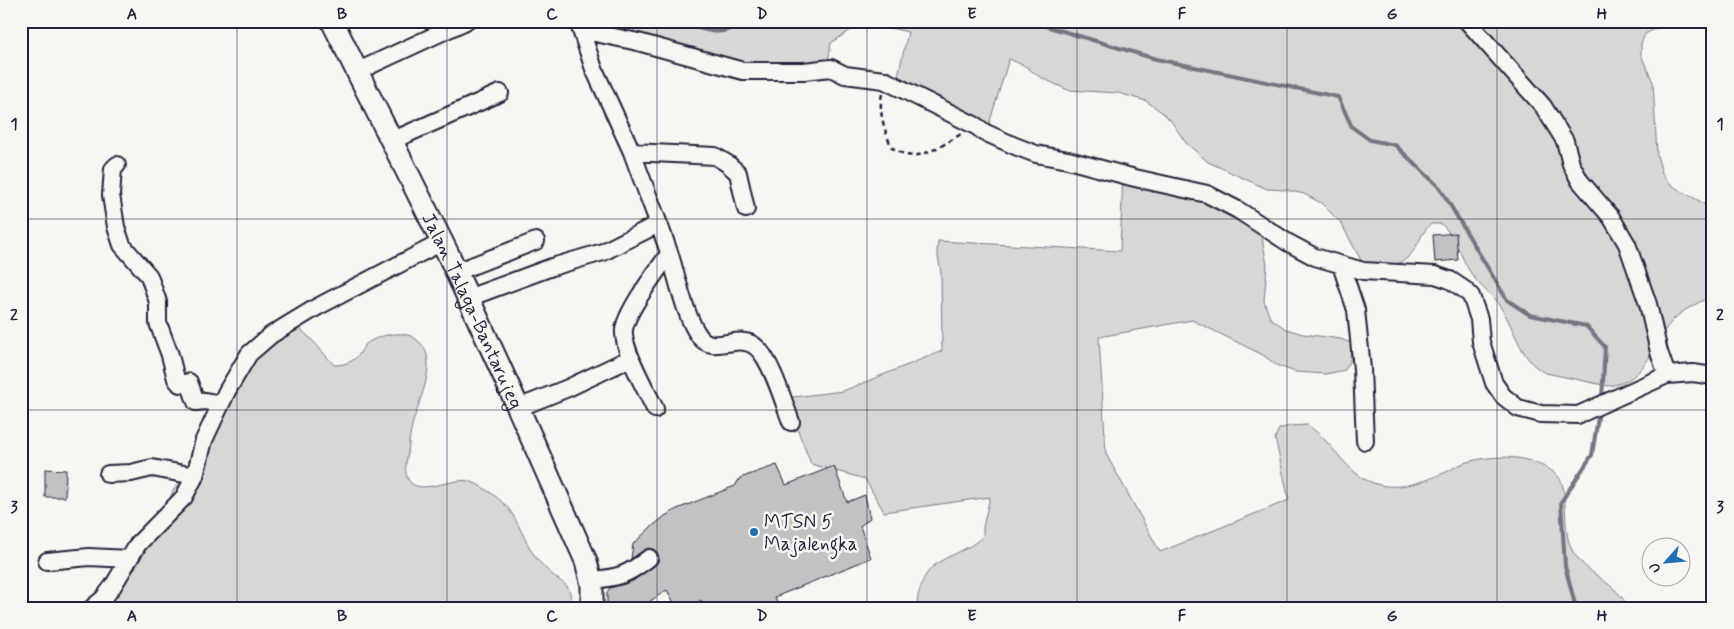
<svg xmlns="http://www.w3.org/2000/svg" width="1734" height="629" font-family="Mynerve,sans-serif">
<rect width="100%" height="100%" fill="#f6f6f2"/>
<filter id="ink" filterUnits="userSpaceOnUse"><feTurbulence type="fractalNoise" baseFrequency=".02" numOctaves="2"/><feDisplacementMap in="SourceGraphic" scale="10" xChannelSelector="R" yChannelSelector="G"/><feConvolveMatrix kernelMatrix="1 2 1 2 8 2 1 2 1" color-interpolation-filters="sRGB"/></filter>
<g filter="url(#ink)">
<!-- green -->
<path fill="#d7d7d7" stroke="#7c7c89" d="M 630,21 L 1671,21 L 1645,34 L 1641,44 L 1641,55 L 1653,82 L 1657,155 L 1662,173 L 1667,181 L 1676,188 L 1703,203 L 1713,218 L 1713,295 C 1701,302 1686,308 1676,317 C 1650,341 1651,381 1608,386 L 1546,373 C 1521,363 1515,328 1501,308 C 1492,294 1477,285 1469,270 C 1460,255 1455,236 1441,224 L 1431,224 C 1423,231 1421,238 1416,247 C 1402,270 1386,266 1363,264 L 1341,223 L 1321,203 L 1304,194 L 1286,190 L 1267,189 L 1208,162 L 1186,143 L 1171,121 L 1163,113 L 1146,101 L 1118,93 L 1068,90 L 1040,77 L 1025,66 L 1009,59 L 989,124 L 898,76 L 908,32 L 863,22 L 831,43 L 827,70 L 757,67 L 641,39 L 634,32 Z
M 1123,173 L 1242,210 L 1262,238 L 1267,265 L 1264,301 L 1270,318 L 1286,329 L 1303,334 L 1341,339 L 1351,343 L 1350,362 L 1345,370 L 1326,374 L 1295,372 L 1276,365 L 1263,355 L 1192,320 L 1099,337 L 1106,454 L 1160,552 L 1289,500 L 1275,438 L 1279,429 L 1289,426 L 1308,425 C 1314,430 1320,435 1325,440 C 1341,457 1353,477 1376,484 C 1400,491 1425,481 1446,472 C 1453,469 1459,464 1467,462 C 1493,455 1524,454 1548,469 C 1550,470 1555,472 1557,475 C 1571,489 1560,529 1573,552 C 1588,576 1618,583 1628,608 L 919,608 C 916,601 918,596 920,589 C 928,555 961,558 983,536 L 983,527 L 990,497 L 884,512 L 865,479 L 811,464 L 785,398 L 843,391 L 942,351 L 941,273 L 937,251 L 938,241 L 1120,251 Z
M 293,322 L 314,342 L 334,365 C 344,365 354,362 360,353 C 362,350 363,347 366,344 C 378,335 403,329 416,339 C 444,359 415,405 411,431 C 409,438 409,446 408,453 C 406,462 403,474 410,482 C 423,496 455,475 472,482 C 484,487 504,501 511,512 C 519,524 524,539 532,552 C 539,562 548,572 558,579 C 561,582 564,583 567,586 C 571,593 571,600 573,608 L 99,608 L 133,571 L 153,539 L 173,491 L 257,345 Z"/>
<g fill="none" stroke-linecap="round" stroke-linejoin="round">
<!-- stream -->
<path stroke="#757583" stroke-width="4" d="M 687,21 C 695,29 718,35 729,29 C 732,28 736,24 739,21
M 948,21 L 961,25 L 1003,21
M 1029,21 L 1156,59 L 1338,97 L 1352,127 L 1370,140 L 1395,145 L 1440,188 L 1507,300 L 1530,315 L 1586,326 L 1605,347 L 1602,399
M 1576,608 L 1565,566 L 1561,502 L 1592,455 L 1599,411"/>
</g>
<!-- building -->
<path fill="#c2c2c4" stroke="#22223b" d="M 1456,233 L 1458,260 L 1435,262 L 1433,235 Z
M 777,465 L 786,485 L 834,466 L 847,502 L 865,495 L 870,518 L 860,526 L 871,558 L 775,597 L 779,608 L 708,608 L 701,600 L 688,608 L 677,608 L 667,590 L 640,608 L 607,608 L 607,592 L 610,588 L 633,581 L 658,562 L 659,557 L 657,552 L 653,549 L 648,548 L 631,559 L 633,544 L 650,528 L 665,516 L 677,509 L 735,486 L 740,478 Z
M 45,469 L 66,470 L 65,497 L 45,497 Z"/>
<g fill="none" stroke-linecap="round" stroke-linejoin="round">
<!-- minor casing -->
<g stroke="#22223b" stroke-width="20">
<path id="minor" d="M 577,21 L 581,30 L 638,42 L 743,71 L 804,71 L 831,68 L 845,75 L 884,80 L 976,126 L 984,132 L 1015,146 L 1036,154 L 1068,160 L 1135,178 L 1207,194 L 1238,210 L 1287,242 L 1315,257 L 1363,271 L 1435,275 L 1450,280 L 1465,290 L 1471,296 L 1479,319 L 1481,342 L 1494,383 L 1503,396 L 1518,408 L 1541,414 L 1578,415 L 1667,375 L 1693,373 L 1713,376
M 1467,21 L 1543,106 L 1565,141 L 1571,164 L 1580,181 L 1611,217 L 1627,244 L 1648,304 L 1659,352 L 1667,375
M 581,30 L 594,69 L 632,152
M 356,72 L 466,21
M 391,141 L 500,93
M 117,165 L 113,169 L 111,195 L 116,227 L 122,245 L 149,276 L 158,302 L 158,323 L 170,355 L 176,379 L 180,384 L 189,382 L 196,402 L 205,401 L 220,404
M 746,209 L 738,173 L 728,164 L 715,156 L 632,152 C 644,186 658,220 670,255 C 677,277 686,320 700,337 C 713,355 740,332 756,347 C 771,359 784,403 791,422
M 1341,265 L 1356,310 L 1362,369 L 1365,441
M 456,272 L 536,241
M 468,298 L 552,267 L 603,252 L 658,224
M 518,408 L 568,388 L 631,358
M 655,409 C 647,391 622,349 624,330 C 626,311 657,271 669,254
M 108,474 L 131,473 L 152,468 L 195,476
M 47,561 L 89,557 L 129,559
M 591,580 C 619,578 627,575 649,558
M 92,608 L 103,599 L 113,586 L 138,544 L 184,497 L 195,476 L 204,440 L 227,391 L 249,354 L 271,335 L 317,307 L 442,242"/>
</g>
<!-- major casing -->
<g stroke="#22223b" stroke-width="25">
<g id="major">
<path id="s1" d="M 332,21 L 449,256 L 509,387 L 586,561 L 592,585 L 592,608"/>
</g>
</g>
<!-- path -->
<path stroke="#22223b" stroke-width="2.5" stroke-dasharray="5 4" stroke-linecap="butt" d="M 882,94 C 878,111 885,132 892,148 C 897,150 902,154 907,155 C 923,159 948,142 961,134"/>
<!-- minor -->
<use href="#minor" stroke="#f6f6f2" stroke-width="16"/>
<!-- major -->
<use href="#major" stroke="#f6f6f2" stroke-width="21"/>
</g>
</g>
<!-- grid -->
<path fill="none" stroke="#22223b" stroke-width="1" stroke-opacity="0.55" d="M 237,21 L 237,608M 447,21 L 447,608M 657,21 L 657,608M 867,21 L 867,608M 1077,21 L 1077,608M 1287,21 L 1287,608M 1497,21 L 1497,608M 21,219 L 1713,219M 21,410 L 1713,410"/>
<!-- markers -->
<circle fill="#1f6fb2" stroke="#f6f6f2" stroke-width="2" cx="754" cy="532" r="5"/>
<g text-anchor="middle" stroke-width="5" stroke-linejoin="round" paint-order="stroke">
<!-- street labels -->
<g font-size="19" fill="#22223b" stroke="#f6f6f2">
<text dy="7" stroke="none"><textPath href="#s1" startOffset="322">Jalan Talaga-Bantarujeg</textPath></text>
</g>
<!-- poi labels -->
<g font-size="19" fill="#22223b" stroke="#f6f6f2" text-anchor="start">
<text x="764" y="528">MTSN 5<tspan x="764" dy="22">Majalengka</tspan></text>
</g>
</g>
<!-- margin -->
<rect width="1734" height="629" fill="none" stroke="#f6f6f2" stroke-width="55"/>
<!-- north arrow -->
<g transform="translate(1666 562) rotate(243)"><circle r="24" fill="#f6f6f2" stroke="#a1a1a9"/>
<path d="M0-4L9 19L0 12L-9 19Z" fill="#1f6fb2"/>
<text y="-8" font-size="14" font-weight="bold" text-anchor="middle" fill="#22223b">U</text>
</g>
<rect x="28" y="28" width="1678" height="574" fill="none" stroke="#22223b" stroke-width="2"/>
<g font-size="16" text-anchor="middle" font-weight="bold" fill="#22223b">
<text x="132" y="19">A</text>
<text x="342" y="19">B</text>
<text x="552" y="19">C</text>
<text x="762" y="19">D</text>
<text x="972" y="19">E</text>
<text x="1182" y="19">F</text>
<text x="1392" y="19">G</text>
<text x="1602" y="19">H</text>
<text x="14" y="129">1</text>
<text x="1720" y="129">1</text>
<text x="14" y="320">2</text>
<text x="1720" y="320">2</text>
<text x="14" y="512">3</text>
<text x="1720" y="512">3</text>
<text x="132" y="621">A</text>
<text x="342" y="621">B</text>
<text x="552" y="621">C</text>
<text x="762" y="621">D</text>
<text x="972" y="621">E</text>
<text x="1182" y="621">F</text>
<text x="1392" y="621">G</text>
<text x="1602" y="621">H</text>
</g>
</svg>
